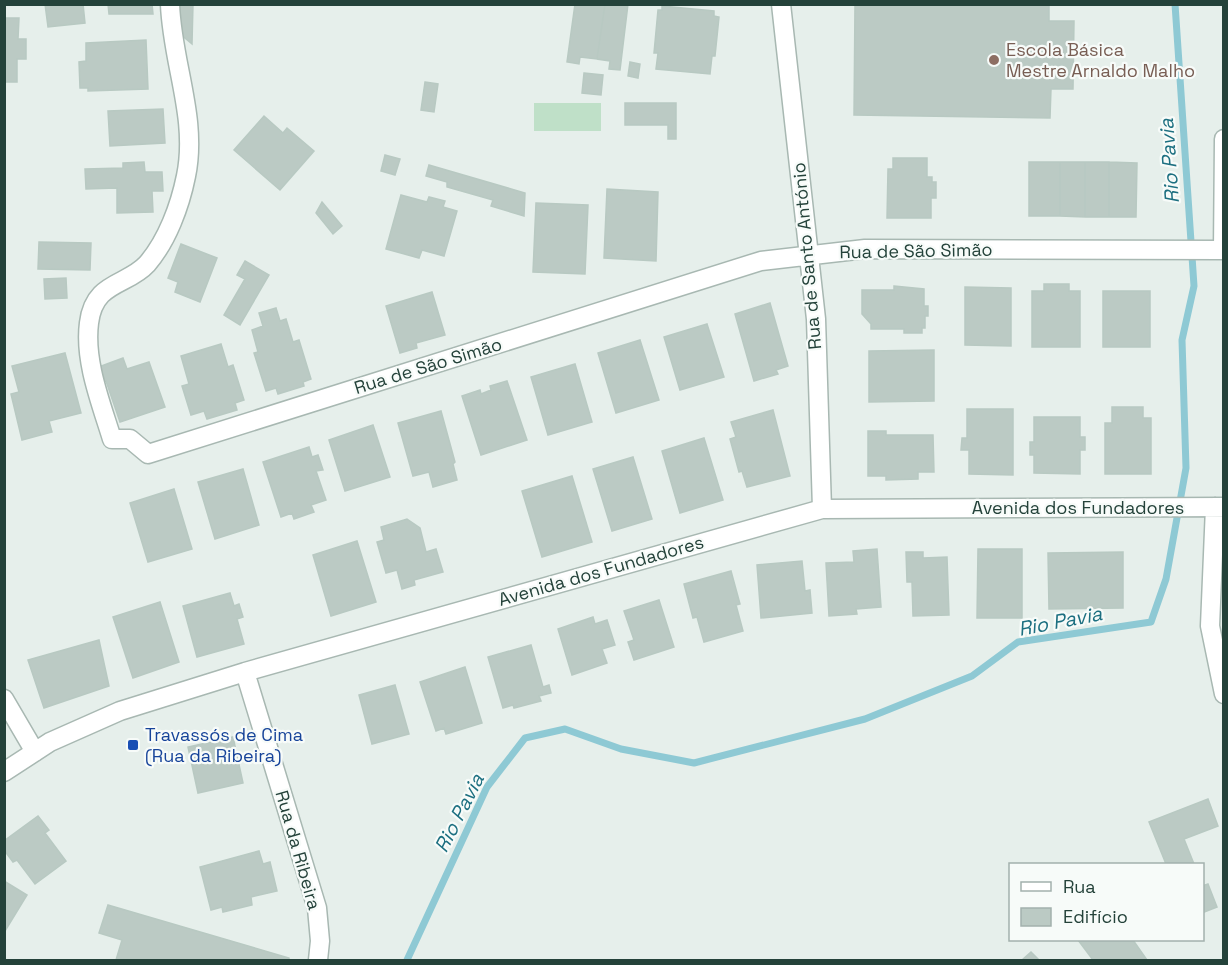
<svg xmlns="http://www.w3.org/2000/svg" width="1228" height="965" font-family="'Space Grotesk',sans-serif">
<rect width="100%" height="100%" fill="#e6efeb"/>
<!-- green -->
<path fill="#bfe0c8" d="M 534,103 L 601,103 L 601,131 L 534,131 Z"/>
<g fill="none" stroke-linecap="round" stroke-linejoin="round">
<!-- stream -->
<path stroke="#8ec9d4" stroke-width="7" d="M 407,960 L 487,787 L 525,738 L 565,729 L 621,749 L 694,763 L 865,719 L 972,676 L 1018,642 L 1151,622 L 1166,579 L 1186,468 L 1182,340 L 1194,286 L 1175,4"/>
</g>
<!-- building -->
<path fill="#bbcac4" stroke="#b8c9c2" stroke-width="1.5" d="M 45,4 L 83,4 L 85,23 L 48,27 Z
M 108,4 L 152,4 L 153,14 L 109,14 Z
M 180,4 L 193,4 L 192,44 L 180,34 Z
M 575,4 L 605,4 L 597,59 L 580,57 L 579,64 L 567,62 Z
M 605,4 L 628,4 L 620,70 L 609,69 L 610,61 L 597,59 Z
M 855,4 L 1049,4 L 1049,21 L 1074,21 L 1073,89 L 1051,89 L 1050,118 L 854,115 Z
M 662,6 L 714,11 L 714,16 L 719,17 L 715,56 L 712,56 L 710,74 L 656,69 L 658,53 L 654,53 L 658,10 L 662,10 Z
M 4,18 L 19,18 L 18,39 L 26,39 L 26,59 L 17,59 L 17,82 L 4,82 Z
M 146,40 L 148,89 L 88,91 L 88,88 L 80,88 L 79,62 L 86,61 L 86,43 Z
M 630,62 L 640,64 L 638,78 L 628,76 Z
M 584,73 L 603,75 L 601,95 L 582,93 Z
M 425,82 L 438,84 L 434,112 L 421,110 Z
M 625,103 L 676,103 L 676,139 L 668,139 L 668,125 L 625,125 Z
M 163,109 L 165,143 L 110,146 L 108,111 Z
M 264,116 L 283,133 L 287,128 L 314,151 L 280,190 L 234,150 Z
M 385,155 L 400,159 L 395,175 L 381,171 Z
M 893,158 L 927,158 L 927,177 L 932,177 L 932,182 L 936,182 L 936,198 L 931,198 L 931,218 L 887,218 L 888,169 L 893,169 Z
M 144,162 L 145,172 L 162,172 L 163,191 L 152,191 L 153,212 L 117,213 L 117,188 L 86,189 L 85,169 L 123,168 L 123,163 Z
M 1029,162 L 1060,162 L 1060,216 L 1029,216 Z
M 1060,162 L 1085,162 L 1085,217 L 1060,216 Z
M 1085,162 L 1109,162 L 1109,217 L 1085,217 Z
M 1109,162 L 1137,163 L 1136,217 L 1109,217 Z
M 429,165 L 525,193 L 524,216 L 491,206 L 493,200 L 447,187 L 447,182 L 426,176 Z
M 607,189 L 658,192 L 656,261 L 604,258 Z
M 401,195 L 427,202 L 429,197 L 445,201 L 443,207 L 457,211 L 444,256 L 422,250 L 419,258 L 386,249 Z
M 322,202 L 342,226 L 333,234 L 316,213 Z
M 536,203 L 588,205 L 585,274 L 533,272 Z
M 39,242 L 91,243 L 90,270 L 38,269 Z
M 181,244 L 217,258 L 200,302 L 175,292 L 178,282 L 168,278 Z
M 245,261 L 269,275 L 240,325 L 224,315 L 245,279 L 237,275 Z
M 66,278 L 67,298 L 45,299 L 44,279 Z
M 1044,284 L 1069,284 L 1069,291 L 1080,291 L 1080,347 L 1032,347 L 1032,291 L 1044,291 Z
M 894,286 L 924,289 L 924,306 L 928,306 L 928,316 L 925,316 L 925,328 L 922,328 L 922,333 L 904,333 L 904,329 L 871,329 L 871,324 L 862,314 L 862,290 L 894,290 Z
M 965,287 L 1011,288 L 1011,346 L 965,345 Z
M 1103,291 L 1150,291 L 1150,347 L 1103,347 Z
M 432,292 L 445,335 L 416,343 L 417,348 L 400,353 L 386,306 Z
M 770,303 L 788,366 L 776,370 L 778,374 L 754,381 L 735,314 Z
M 276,308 L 280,321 L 286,319 L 293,342 L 299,340 L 311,379 L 303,382 L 304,386 L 278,394 L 276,388 L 266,391 L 254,353 L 258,352 L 252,330 L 263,326 L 259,313 Z
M 707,324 L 724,377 L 680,390 L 664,337 Z
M 640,340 L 659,400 L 616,413 L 598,353 Z
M 221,344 L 228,367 L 233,365 L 244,400 L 235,403 L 237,410 L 207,419 L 204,411 L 191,415 L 182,386 L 189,384 L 181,356 Z
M 934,350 L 934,401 L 869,402 L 869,351 Z
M 65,353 L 81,413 L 49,421 L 52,432 L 22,440 L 11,394 L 19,392 L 12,366 Z
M 123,358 L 127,369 L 149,362 L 165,407 L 120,422 L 106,381 L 101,383 L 96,368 Z
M 575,364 L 592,422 L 548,435 L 531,377 Z
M 507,381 L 527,440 L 481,455 L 462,396 L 480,390 L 481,394 L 491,390 L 490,386 Z
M 1112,407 L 1143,407 L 1143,418 L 1151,418 L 1151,474 L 1105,474 L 1105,423 L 1112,423 Z
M 967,409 L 1013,409 L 1013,475 L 969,474 L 969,450 L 961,450 L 962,438 L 967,438 Z
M 773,410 L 790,476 L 747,487 L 742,471 L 739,472 L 730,439 L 736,437 L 731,422 Z
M 441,411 L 455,462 L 453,464 L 457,480 L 433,487 L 429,472 L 413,476 L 398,423 Z
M 1034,417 L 1080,417 L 1080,437 L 1085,437 L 1085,450 L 1080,450 L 1080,474 L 1034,473 L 1034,455 L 1030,455 L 1030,442 L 1034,442 Z
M 373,425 L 390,477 L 345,491 L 329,440 Z
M 868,431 L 886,431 L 886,435 L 933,435 L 934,472 L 918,472 L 918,479 L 886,480 L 886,476 L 868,476 Z
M 704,438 L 723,500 L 680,513 L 662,451 Z
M 309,447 L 312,457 L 318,455 L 323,470 L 316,471 L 326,500 L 311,505 L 314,512 L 294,519 L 292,513 L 281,517 L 263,462 Z
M 633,457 L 652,519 L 612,531 L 593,469 Z
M 243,469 L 259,525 L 215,539 L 198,482 Z
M 572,476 L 592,542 L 542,557 L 522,491 Z
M 174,489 L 192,549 L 148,562 L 130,503 Z
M 407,519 L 420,528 L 426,552 L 436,549 L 443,572 L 414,580 L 415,585 L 402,589 L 397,570 L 386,573 L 377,542 L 384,540 L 381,527 Z
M 357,541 L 376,602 L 331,616 L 313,555 Z
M 877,549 L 881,607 L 856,609 L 857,614 L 829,616 L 826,563 L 854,562 L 853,551 Z
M 978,549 L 1022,549 L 1022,618 L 977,618 Z
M 906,552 L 923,552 L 923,558 L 947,557 L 949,615 L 913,616 L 912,582 L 907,582 Z
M 1123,552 L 1123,608 L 1049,609 L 1048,553 Z
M 802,561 L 805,591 L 810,590 L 812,613 L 761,618 L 757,565 Z
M 731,571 L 740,604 L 736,605 L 743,631 L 704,642 L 697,617 L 693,618 L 684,584 Z
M 230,593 L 234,606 L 239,604 L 243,617 L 237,619 L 244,644 L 197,657 L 183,606 Z
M 659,600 L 674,647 L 634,660 L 628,642 L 634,640 L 624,611 Z
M 160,602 L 179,662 L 133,678 L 113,617 Z
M 593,617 L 595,624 L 607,620 L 615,645 L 602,649 L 607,663 L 572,675 L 558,629 Z
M 99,640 L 109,686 L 44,708 L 28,660 Z
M 531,645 L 543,687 L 549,685 L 551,693 L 539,696 L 541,701 L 514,708 L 513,705 L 503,708 L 488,657 Z
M 465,667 L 482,723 L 446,734 L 444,728 L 436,731 L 420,682 Z
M 395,685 L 409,734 L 372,744 L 359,695 Z
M 233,737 L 243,783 L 198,793 L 188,747 Z
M 1208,799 L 1218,826 L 1184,839 L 1194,864 L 1166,864 L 1149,822 Z
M 38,816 L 49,830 L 45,833 L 66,861 L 35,884 L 17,860 L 13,862 L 4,850 L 4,841 Z
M 259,851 L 263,864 L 270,862 L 277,891 L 251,897 L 252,905 L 223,912 L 222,907 L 211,910 L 200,867 Z
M 4,881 L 27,895 L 5,931 L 4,930 Z
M 1208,884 L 1217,907 L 1202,913 L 1202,886 Z
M 108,905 L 289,958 L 289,960 L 116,960 L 122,940 L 99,933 Z
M 1078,940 L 1133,940 L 1147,960 L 1093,960 Z
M 1031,952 L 1039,960 L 1022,960 Z"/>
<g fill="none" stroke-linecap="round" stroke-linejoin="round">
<!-- minor casing -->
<g stroke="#a8b8b2" stroke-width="21">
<path id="minor" d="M 170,4 C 172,63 198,118 186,176 C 180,206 167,241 147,264 C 127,286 94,281 89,323 C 84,361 101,403 112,439 L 130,439 L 148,454 L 761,261 L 865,249 L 1224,250
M 781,4 L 816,319 L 822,509
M 1223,250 L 1224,139
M 1215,507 L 1210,626 L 1224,694
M 245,672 L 317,908 L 320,941 L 318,960
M 4,699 L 35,752
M 4,772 L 50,742 L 120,711 L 245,672 L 822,509 L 1224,507"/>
</g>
<!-- minor -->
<use href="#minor" stroke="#fff" stroke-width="18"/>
</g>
<!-- markers -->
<circle fill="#8d6e63" stroke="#f7fbf9" stroke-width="2" cx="994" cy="60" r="6"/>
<rect fill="#1a4fb4" stroke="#f7fbf9" stroke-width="2" x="127" y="739" width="12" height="12" rx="3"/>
<g text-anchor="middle" stroke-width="4.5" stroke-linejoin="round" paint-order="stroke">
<!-- education labels -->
<g font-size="18" fill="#785e54" stroke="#f7fbf9" text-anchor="start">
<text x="1006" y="56">Escola Básica<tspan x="1006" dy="21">Mestre Arnaldo Malho</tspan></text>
</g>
<!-- street labels -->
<g font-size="18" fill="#24423a" stroke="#f7fbf9">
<text transform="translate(916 251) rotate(-1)" y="6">Rua de São Simão</text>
<text transform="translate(807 256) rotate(-95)" y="6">Rua de Santo António</text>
<text transform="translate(428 366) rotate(-17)" y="6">Rua de São Simão</text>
<text x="1078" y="514">Avenida dos Fundadores</text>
<text transform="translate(601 571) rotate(-16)" y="6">Avenida dos Fundadores</text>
<text transform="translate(298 850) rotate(74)" y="6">Rua da Ribeira</text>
</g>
<!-- transit labels -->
<g font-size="18" fill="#164399" stroke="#f7fbf9" text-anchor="start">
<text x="145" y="741">Travassós de Cima<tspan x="145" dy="21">(Rua da Ribeira)</tspan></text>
</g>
<!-- water labels -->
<g font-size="20" font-style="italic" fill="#1c6f80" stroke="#f7fbf9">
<text transform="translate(1169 161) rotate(-94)" y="7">Rio Pavia</text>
<text transform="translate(1060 621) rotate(-11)" y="7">Rio Pavia</text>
<text transform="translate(459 813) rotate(-63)" y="7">Rio Pavia</text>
</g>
</g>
<!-- border -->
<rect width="1228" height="965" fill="none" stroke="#24423a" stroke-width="12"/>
<!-- legend -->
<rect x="1009" y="863" width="195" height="78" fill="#f7fbf9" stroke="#a3b1ad" stroke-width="1.5"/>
<rect x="1021" y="882" width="30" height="9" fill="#ffffff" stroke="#a3b1ad" stroke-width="1.5"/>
<text x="1063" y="893" font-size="18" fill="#24423a">Rua</text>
<rect x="1021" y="908" width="30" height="18" fill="#bbcac4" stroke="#a3b1ad" stroke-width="1.5"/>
<text x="1063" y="923" font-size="18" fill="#24423a">Edifício</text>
</svg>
